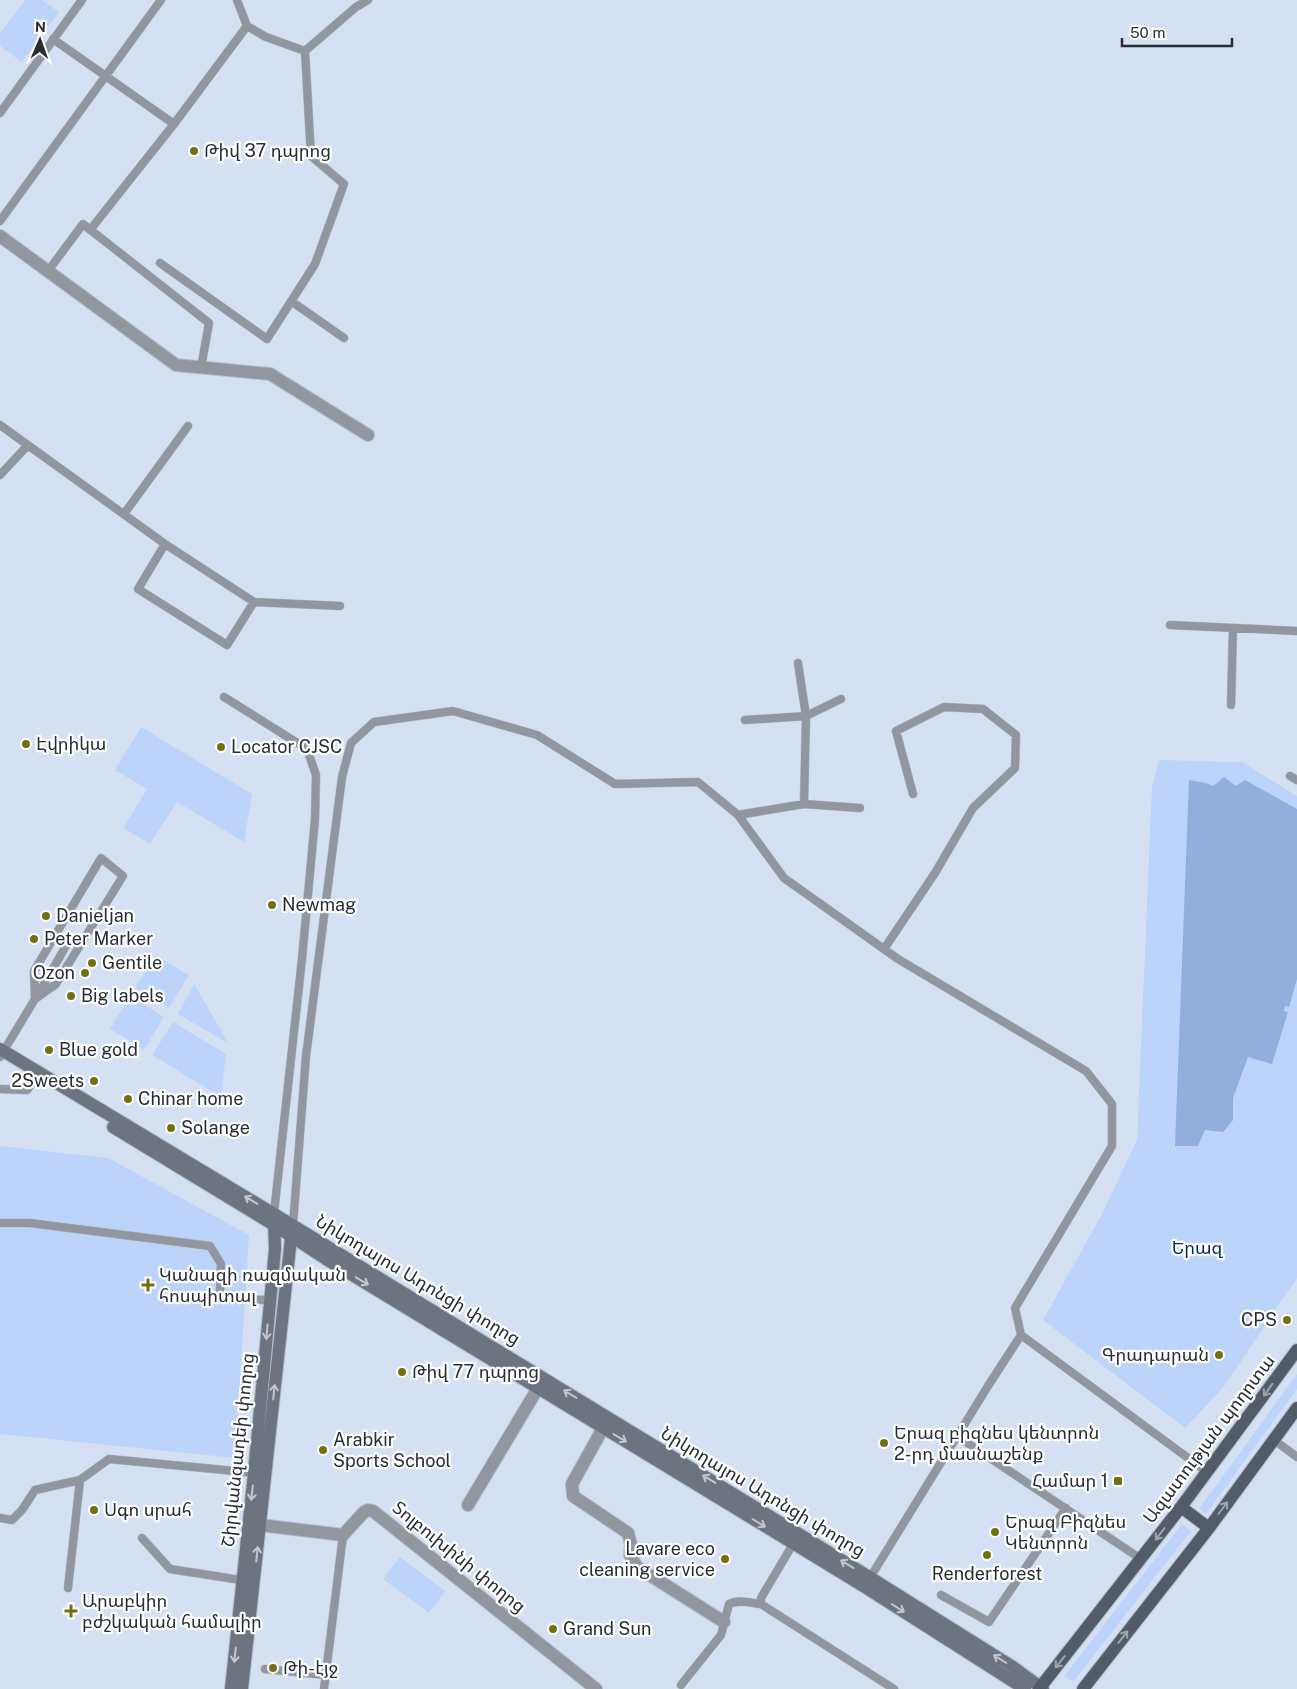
<svg xmlns="http://www.w3.org/2000/svg" width="1297" height="1689" font-family="'Public Sans','Noto Sans Armenian',sans-serif">
<rect width="100%" height="100%" fill="#d5e1f3"/>
<!-- green -->
<path fill="#bcd4fa" d="M 25,0 L 42,0 L 59,12 L 22,62 L 0,46 L 0,33 Z
M 141,727 L 252,794 L 244,842 L 177,802 L 150,844 L 123,828 L 147,789 L 115,770 Z
M 1159,760 L 1242,762 L 1297,796 L 1297,1278 L 1223,1388 L 1185,1428 L 1043,1320 L 1102,1214 L 1137,1140 L 1152,786 Z
M 155,955 L 189,975 L 169,1008 L 135,988 Z
M 194,984 L 229,1044 L 178,1014 Z
M 130,996 L 164,1017 L 144,1050 L 110,1029 Z
M 173,1022 L 226,1054 L 221,1097 L 152,1055 Z
M 0,1146 L 108,1158 L 249,1235 L 235,1458 L 0,1434 Z
M 1297,1374 L 1297,1389 L 1206,1514 L 1199,1509 Z
M 1182,1524 L 1191,1531 L 1073,1682 L 1064,1676 Z
M 400,1557 L 445,1591 L 429,1613 L 383,1579 Z"/>
<!-- water -->
<path fill="#91aedc" d="M 1224,777 L 1236,786 L 1245,780 L 1297,809 L 1297,979 L 1289,1007 L 1285,1006 L 1284,1011 L 1288,1012 L 1272,1064 L 1248,1057 L 1233,1098 L 1233,1120 L 1223,1132 L 1205,1130 L 1198,1146 L 1175,1146 L 1189,780 L 1206,783 L 1213,786 Z"/>
<g fill="none" stroke-linecap="round" stroke-linejoin="round">
<!-- lane casing -->
<g stroke="#b2bdcd" stroke-width="9">
<path id="lane" d="M 247,26 L 266,37 L 305,51 L 356,7 L 368,0
M 53,39 L 174,124 L 90,230
M 0,113 L 82,0
M 174,124 L 247,26 L 237,0
M 0,221 L 161,0
M 160,263 L 267,339 L 315,264 L 344,184 L 311,156 L 305,51
M 48,271 L 83,224 L 209,323 L 201,368
M 291,301 L 344,338
M 0,425 L 165,544 L 254,602 L 340,606
M 0,475 L 27,446
M 124,514 L 188,426
M 165,544 L 138,589 L 227,645 L 254,602
M 1170,625 L 1297,631
M 798,663 L 806,716 L 804,804
M 224,697 L 307,749 L 316,775 L 315,819 L 302,959 L 274,1213
M 1231,705 L 1233,628
M 745,720 L 806,716 L 841,699
M 1290,776 L 1297,780
M 738,815 L 804,804 L 860,808
M 884,949 L 935,873 L 973,808 L 1015,768 L 1016,735 L 983,709 L 944,707 L 896,731 L 913,794
M 37,996 L 66,946
M 0,1057 L 35,999 L 56,984 L 123,876 L 101,858 L 34,971 L 35,999
M 0,1089 L 27,1090 L 35,1079
M 0,1223 L 30,1223 L 210,1246 L 221,1264 L 220,1292 L 223,1299 L 270,1300
M 293,1225 L 306,1056 L 342,777 L 351,743 L 374,722 L 453,711 L 537,735 L 615,784 L 698,782 L 738,815 L 784,878 L 898,959 L 1086,1071 L 1112,1104 L 1112,1146 L 1015,1308 L 1021,1335
M 957,1436 L 1141,1559
M 1274,1440 L 1297,1457
M 0,1518 L 12,1520 L 22,1510 L 35,1490 L 80,1480 L 109,1459 L 256,1473
M 142,1538 L 170,1569 L 247,1581
M 793,1544 L 761,1598 L 761,1604 L 894,1689
M 868,1581 L 988,1386 L 1021,1335 L 1207,1472
M 68,1588 L 80,1480
M 941,1595 L 989,1622 L 1066,1508
M 265,1669 L 326,1675
M 681,1685 L 721,1635 L 729,1604 C 738,1599 751,1603 761,1604
M 324,1689 L 343,1535"/>
</g>
<!-- street casing -->
<g stroke="#b2bdcd" stroke-width="14">
<path id="street" d="M 0,236 L 176,365 L 270,374 L 368,435
M 603,1428 L 572,1484 L 573,1496 L 628,1533 L 631,1545 L 630,1555 L 637,1567 L 724,1622
M 468,1505 L 538,1388
M 260,1525 L 343,1535 L 364,1512 L 368,1510 L 373,1511 L 596,1689"/>
</g>
<!-- secondary casing -->
<g stroke="#b2bdcd" stroke-width="14">
<path id="secondary" d="M 0,1049 L 269,1211 L 871,1578 L 1013,1667 L 1043,1689
M 113,1127 L 274,1225 L 326,1259 L 865,1587 L 1025,1689
M 231,1689 L 254,1473 L 275,1249 L 274,1221
M 242,1689 L 292,1229"/>
</g>
<!-- primary casing -->
<g stroke="#b2bdcd" stroke-width="14">
<path id="primary" d="M 1181,1507 L 1209,1528
M 1039,1689 L 1181,1507 L 1297,1350
M 1083,1689 L 1209,1528 L 1297,1408"/>
</g>
<!-- lane -->
<use href="#lane" stroke="#92979f" stroke-width="8"/>
<!-- street -->
<use href="#street" stroke="#92979f" stroke-width="12"/>
<!-- secondary -->
<use href="#secondary" stroke="#6d747f" stroke-width="12"/>
<!-- primary -->
<use href="#primary" stroke="#535b68" stroke-width="12"/>
</g>
<!-- one-way arrows -->
<defs><path id="oneway-shaft" d="M-6 0H5M1.5-3L5.5 0L1.5 3" fill="none" stroke-width="1.6" stroke-linecap="round" stroke-linejoin="round" transform="scale(1.25)"/></defs>
<g stroke="#c5c7cc">
<use href="#oneway-shaft" transform="translate(251 1200) rotate(-149)"/>
<use href="#oneway-shaft" transform="translate(362 1281) rotate(31)"/>
<use href="#oneway-shaft" transform="translate(267 1332) rotate(95)"/>
<use href="#oneway-shaft" transform="translate(274 1392) rotate(-84)"/>
<use href="#oneway-shaft" transform="translate(570 1394) rotate(-149)"/>
<use href="#oneway-shaft" transform="translate(620 1438) rotate(31)"/>
<use href="#oneway-shaft" transform="translate(709 1479) rotate(-149)"/>
<use href="#oneway-shaft" transform="translate(252 1493) rotate(96)"/>
<use href="#oneway-shaft" transform="translate(759 1523) rotate(32)"/>
<use href="#oneway-shaft" transform="translate(257 1554) rotate(-84)"/>
<use href="#oneway-shaft" transform="translate(847 1564) rotate(-149)"/>
<use href="#oneway-shaft" transform="translate(898 1608) rotate(32)"/>
<use href="#oneway-shaft" transform="translate(235 1655) rotate(96)"/>
<use href="#oneway-shaft" transform="translate(1000 1659) rotate(-148)"/>
</g>
<g stroke="#a0a5ac">
<use href="#oneway-shaft" transform="translate(1268 1390) rotate(126)"/>
<use href="#oneway-shaft" transform="translate(1223 1508) rotate(-53)"/>
<use href="#oneway-shaft" transform="translate(1160 1534) rotate(128)"/>
<use href="#oneway-shaft" transform="translate(1123 1637) rotate(-52)"/>
<use href="#oneway-shaft" transform="translate(1060 1662) rotate(129)"/>
</g>
<!-- markers -->
<g fill="#707012" stroke="#fff" stroke-width="2">
<circle cx="194" cy="151" r="5"/>
<circle cx="26" cy="744" r="5"/>
<circle cx="221" cy="747" r="5"/>
<circle cx="272" cy="905" r="5"/>
<circle cx="46" cy="916" r="5"/>
<circle cx="34" cy="939" r="5"/>
<circle cx="92" cy="963" r="5"/>
<circle cx="85" cy="973" r="5"/>
<circle cx="71" cy="996" r="5"/>
<circle cx="49" cy="1050" r="5"/>
<circle cx="94" cy="1081" r="5"/>
<circle cx="128" cy="1099" r="5"/>
<circle cx="171" cy="1128" r="5"/>
<path d="M145.5 1277.5h5v5h5v5h-5v5h-5v-5h-5v-5h5z"/>
<circle cx="1287" cy="1320" r="5"/>
<circle cx="1219" cy="1355" r="5"/>
<circle cx="402" cy="1372" r="5"/>
<circle cx="884" cy="1443" r="5"/>
<circle cx="323" cy="1450" r="5"/>
<rect x="1113" y="1476" width="10" height="10" rx="2.5"/>
<circle cx="94" cy="1510" r="5"/>
<circle cx="995" cy="1532" r="5"/>
<circle cx="987" cy="1555" r="5"/>
<circle cx="725" cy="1559" r="5"/>
<path d="M68.5 1603.5h5v5h5v5h-5v5h-5v-5h-5v-5h5z"/>
<circle cx="553" cy="1629" r="5"/>
<circle cx="273" cy="1668" r="5"/>
</g>
<g text-anchor="middle" stroke-width="4.5" stroke-linejoin="round" paint-order="stroke">
<!-- poi labels -->
<g font-size="18" fill="#282c33" stroke="#fff" text-anchor="start">
<text x="204" y="157">Թիվ 37 դպրոց</text>
<text x="36" y="750">Էվրիկա</text>
<text x="231" y="753">Locator CJSC</text>
<text x="282" y="911">Newmag</text>
<text x="56" y="922">Danieljan</text>
<text x="44" y="945">Peter Marker</text>
<text x="102" y="969">Gentile</text>
<text x="75" y="979" text-anchor="end">Ozon</text>
<text x="81" y="1002">Big labels</text>
<text x="59" y="1056">Blue gold</text>
<text x="84" y="1087" text-anchor="end">2Sweets</text>
<text x="138" y="1105">Chinar home</text>
<text x="181" y="1134">Solange</text>
<text x="159" y="1281">Կանազի ռազմական<tspan x="159" dy="21">հոսպիտալ</tspan></text>
<text x="1277" y="1326" text-anchor="end">CPS</text>
<text x="1209" y="1361" text-anchor="end">Գրադարան</text>
<text x="412" y="1378">Թիվ 77 դպրոց</text>
<text x="894" y="1439">Երազ բիզնես կենտրոն<tspan x="894" dy="21">2-րդ մասնաշենք</tspan></text>
<text x="333" y="1446">Arabkir<tspan x="333" dy="21">Sports School</tspan></text>
<text x="1108" y="1487" text-anchor="end">Համար 1</text>
<text x="104" y="1516">Սգո սրահ</text>
<text x="1005" y="1528">Երազ Բիզնես<tspan x="1005" dy="21">Կենտրոն</tspan></text>
<text x="715" y="1555" text-anchor="end">Lavare eco<tspan x="715" dy="21">cleaning service</tspan></text>
<text x="987" y="1580" text-anchor="middle">Renderforest</text>
<text x="82" y="1607">Արաբկիր<tspan x="82" dy="21">բժշկական համալիր</tspan></text>
<text x="563" y="1635">Grand Sun</text>
<text x="283" y="1674">Թի-էյջ</text>
</g>
<!-- park labels -->
<g font-size="18" fill="#05285e" stroke="#fff">
<text x="1197" y="1254">Երազ</text>
</g>
<!-- street labels -->
<g font-size="18" fill="#282c33" stroke="#fff">
<text transform="translate(418 1280) rotate(31)" y="6">Նիկողայոս Ադոնցի փողոց</text>
<text transform="translate(1209 1439) rotate(-53)" y="6">Ազատության պողոտա</text>
<text transform="translate(238 1450) rotate(-84)" y="6">Շիրվանզադեի փողոց</text>
<text transform="translate(763 1492) rotate(31)" y="6">Նիկողայոս Ադոնցի փողոց</text>
<text transform="translate(459 1557) rotate(39)" y="6">Տոլբուխինի փողոց</text>
</g>
</g>
<!-- north arrow -->
<g transform="translate(40 40) rotate(2)" stroke="#ffffff" stroke-width="4" paint-order="stroke">
<path d="M0-4L9 19L0 12L-9 19Z" fill="#282c33"/>
<text y="-8" font-size="14" font-weight="bold" text-anchor="middle" fill="#282c33">N</text>
</g>
<!-- scale -->
<path d="M1122 38v8h110v-8" fill="none" stroke="#282c33" stroke-width="2.5"/>
<text x="1130" y="38" font-size="15" fill="#282c33" stroke="#ffffff" stroke-width="4" paint-order="stroke">50 m</text>
</svg>
